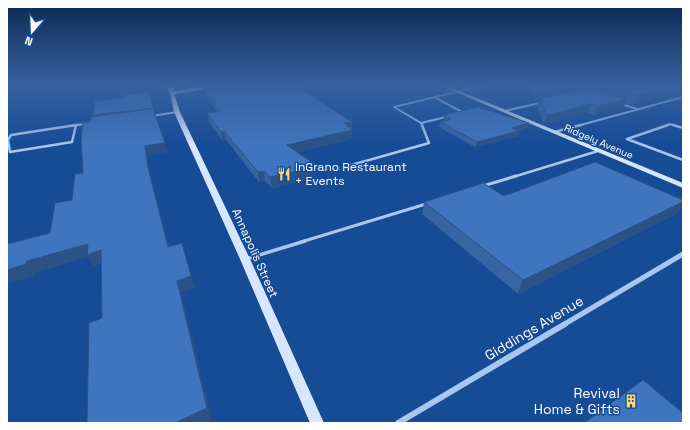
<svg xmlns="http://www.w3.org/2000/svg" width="690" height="430" font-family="'Space Grotesk',sans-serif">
<rect width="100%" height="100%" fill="#164b96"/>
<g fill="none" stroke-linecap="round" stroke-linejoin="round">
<!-- lane-far3 -->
<path stroke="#a7c7f2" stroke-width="2" d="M 434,97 L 464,113
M 621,104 L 637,109
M 504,111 L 540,103
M 151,116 L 177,112
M 421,123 L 446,117
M 76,125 L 86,124
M 71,126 L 76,125
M 422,126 L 421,123 L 394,107 L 485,85
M 577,126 L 683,97
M 665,126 L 670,124 L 676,126"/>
<!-- lane-far2 -->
<path stroke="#a7c7f2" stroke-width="2.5" d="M 76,125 L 72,142 L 10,152 L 8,140 L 11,135 Z
M 76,125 L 78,125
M 668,125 L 627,139 L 683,160
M 673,125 L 683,128
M 554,132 L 581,125
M 348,166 L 429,143 L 422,125
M 513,177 L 598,151"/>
<!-- lane-far1 -->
<path stroke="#a7c7f2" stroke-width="3" d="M 483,186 L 516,176
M 301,242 L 426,204"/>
<!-- lane -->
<path stroke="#a7c7f2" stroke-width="3.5" d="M 246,259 L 305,241"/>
<!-- street-far1 -->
<path stroke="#a7c7f2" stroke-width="5" d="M 563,325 L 683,254"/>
<!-- street -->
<path stroke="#a7c7f2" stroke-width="6" d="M 398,423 L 565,324"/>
<!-- secondary -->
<path fill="#d6e6fc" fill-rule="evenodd" d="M 439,85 L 445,85 L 683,183 L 683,188 Z
M 172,92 L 174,93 L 180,112 L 250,259 L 324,423 L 310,423 L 240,259 L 174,112 L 170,93 Z"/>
<!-- primary -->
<path fill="#f2f7ff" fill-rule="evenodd" d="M 167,85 L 173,85 L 174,91 L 213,85 L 227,85 L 172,95 L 169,93 Z"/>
</g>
<!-- wall -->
<path fill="#3565a3" d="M 530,85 L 683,85 L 633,105 L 625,103 L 623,108 L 594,115 L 587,113 L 544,124 L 537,107 L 539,101 L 536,102 Z
M 275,87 L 352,122 L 352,139 L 297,152 L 313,173 L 309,174 L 309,179 L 272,188 L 265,181 L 259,182 L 226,140 L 223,141 L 209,122 L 207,113 L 216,111 L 206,96 L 204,89 Z
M 444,115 L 529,123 L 527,128 L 519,131 L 518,136 L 475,147 L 439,127 L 440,122 L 444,121 L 443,120 Z
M 504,196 L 678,213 L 518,294 L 422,214 L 424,202 Z"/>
<!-- shaded-wall -->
<path fill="#2b5285" d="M 576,85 L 588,85 L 586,92 L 540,98 L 539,101 L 536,102 L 538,92 Z
M 679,85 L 683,85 L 683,92 L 633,105 L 637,96 Z
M 150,92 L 154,112 L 95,120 L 93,115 Z
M 627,99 L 623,108 L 594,115 L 597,106 Z
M 591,104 L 587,113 L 544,124 L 547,115 Z
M 352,122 L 351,130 L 352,130 L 352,139 L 288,154 L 287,145 L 344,123 Z
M 529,123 L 527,128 L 511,133 L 512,128 Z
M 224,131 L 226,140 L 223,141 L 221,132 Z
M 519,131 L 518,136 L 475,147 L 477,142 Z
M 165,143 L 168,152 L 148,156 L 151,178 L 172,258 L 168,247 L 148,168 L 145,146 Z
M 313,163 L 313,173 L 309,174 L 309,179 L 272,188 L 270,177 L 304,165 Z
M 264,171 L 265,181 L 259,182 L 258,172 Z
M 683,202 L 683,204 L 678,213 L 518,294 L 523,280 Z
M 182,243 L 195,288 L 181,292 L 212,420 L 206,423 L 175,423 L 177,281 Z
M 88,244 L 101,250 L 107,262 L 93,266 L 88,257 L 35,273 L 34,276 L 7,284 L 7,270 L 27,261 Z"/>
<!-- building -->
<path fill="#3e75be" stroke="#2b5285" d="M 228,85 L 272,85 L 275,87 L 288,85 L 295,85 L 352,122 L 344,123 L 352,130 L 287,145 L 313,163 L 304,165 L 309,169 L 270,177 L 264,171 L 258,172 L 224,131 L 221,132 L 207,113 L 220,111 L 204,89 Z
M 536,85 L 576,85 L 538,92 Z
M 599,85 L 679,85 L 637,96 Z
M 589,88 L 627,99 L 597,106 L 591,104 L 547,115 L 540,98 Z
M 150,92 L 153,108 L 93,115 L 95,101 L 126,97 L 125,95 Z
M 478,107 L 529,123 L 512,128 L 519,131 L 477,142 L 440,122 L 451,119 L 444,115 Z
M 153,109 L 165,143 L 145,146 L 148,168 L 168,247 L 182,243 L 191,276 L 177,281 L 207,408 L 175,423 L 87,423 L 89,323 L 102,318 L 101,250 L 87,255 L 88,244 L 27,261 L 26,264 L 7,270 L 7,244 L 50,233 L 55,203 L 72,200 L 75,174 L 83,173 L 81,140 L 83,123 L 90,122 L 91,117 Z
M 595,162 L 683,200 L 683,202 L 523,280 L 424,202 L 483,183 L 504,196 Z
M 643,380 L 683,413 L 683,423 L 584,423 Z"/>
<!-- sky -->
<linearGradient id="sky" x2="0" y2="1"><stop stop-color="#0c2952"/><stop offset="0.59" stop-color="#3661a0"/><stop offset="1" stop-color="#3661a0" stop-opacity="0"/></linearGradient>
<rect width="690" height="145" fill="url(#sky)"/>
<!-- icons -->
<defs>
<g id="restaurant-bare" transform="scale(1.08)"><path d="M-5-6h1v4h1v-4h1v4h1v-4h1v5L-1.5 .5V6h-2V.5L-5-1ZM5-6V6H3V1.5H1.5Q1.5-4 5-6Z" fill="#ffd668" stroke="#164b96" stroke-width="2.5" paint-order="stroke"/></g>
<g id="building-bare" transform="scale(1.08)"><path d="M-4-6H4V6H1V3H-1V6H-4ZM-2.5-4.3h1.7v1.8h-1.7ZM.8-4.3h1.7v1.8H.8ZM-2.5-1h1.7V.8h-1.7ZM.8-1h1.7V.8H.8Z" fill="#ffd668" stroke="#164b96" stroke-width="2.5" paint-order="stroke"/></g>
</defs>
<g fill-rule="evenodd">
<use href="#restaurant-bare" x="284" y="174"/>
<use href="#building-bare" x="631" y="401"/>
</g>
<g text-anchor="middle" stroke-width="3" stroke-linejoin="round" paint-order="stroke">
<!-- far-street labels -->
<g font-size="10" fill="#fff" stroke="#164b96">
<text transform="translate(599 141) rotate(23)" y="4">Ridgely Avenue</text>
</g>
<!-- poi labels -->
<g font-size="12" fill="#fff" stroke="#164b96" text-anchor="start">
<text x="295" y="171">InGrano Restaurant<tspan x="295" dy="14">+ Events</tspan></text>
</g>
<!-- street labels -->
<g font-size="12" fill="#fff" stroke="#164b96">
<text transform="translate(255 253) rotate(66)" y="4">Annapolis Street</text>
</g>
<!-- near-street labels -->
<g font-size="14" fill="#fff" stroke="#164b96">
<text transform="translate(534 328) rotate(-31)" y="5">Giddings Avenue</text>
</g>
<!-- near-poi labels -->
<g font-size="14" fill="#fff" stroke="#164b96" text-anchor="end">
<text x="620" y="398">Revival<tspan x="620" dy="16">Home &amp; Gifts</tspan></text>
</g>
</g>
<!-- border -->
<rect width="690" height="430" fill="none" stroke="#ffffff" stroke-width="16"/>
<!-- north arrow -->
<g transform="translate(32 32) rotate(199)" stroke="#164b96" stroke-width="3" paint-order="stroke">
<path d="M0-3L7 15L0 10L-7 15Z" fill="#ffffff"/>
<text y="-6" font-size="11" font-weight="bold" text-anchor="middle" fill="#ffffff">N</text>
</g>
</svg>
